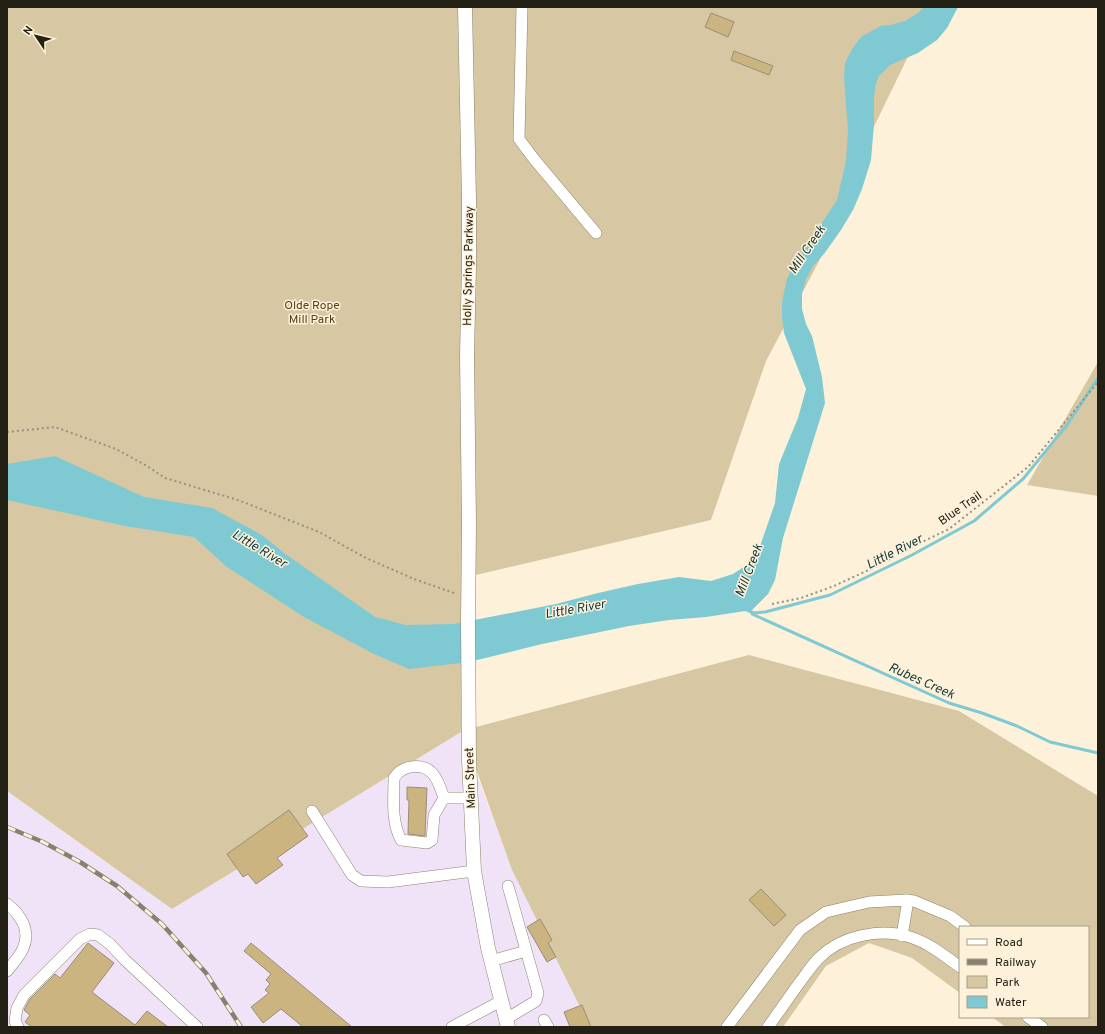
<svg xmlns="http://www.w3.org/2000/svg" width="1105" height="1034" font-family="Overpass,sans-serif">
<rect width="100%" height="100%" fill="#fdf2d9"/>
<!-- industrial -->
<path fill="#f0e3f7" d="M 461,732 L 512,870 L 590,1027 L 7,1027 L 7,791 L 172,909 Z"/>
<!-- green -->
<path fill="#d7c7a3" d="M 7,7 L 952,7 L 947,28 L 917,38 L 867,141 L 869,167 L 766,361 L 711,520 L 463,578 L 464,662 L 461,731 L 749,655 L 959,711 L 1098,796 L 1098,1027 L 1006,1027 L 992,1017 L 1088,1017 L 1088,927 L 960,927 L 960,993 L 912,958 L 869,943 L 826,966 L 783,1027 L 590,1027 L 512,870 L 464,735 L 461,732 L 172,909 L 7,791 Z
M 1098,362 L 1098,496 L 1027,485 Z"/>
<!-- water -->
<path fill="#7fc9d3" d="M 924,7 L 958,7 L 947,28 L 937,40 L 918,53 L 890,65 L 879,76 L 876,83 L 874,96 L 874,124 L 871,160 L 862,189 L 853,210 L 841,230 L 824,254 L 813,266 L 806,279 L 802,294 L 802,309 L 806,324 L 812,336 L 822,377 L 825,403 L 783,538 L 775,580 L 768,594 L 752,610 L 706,617 L 669,620 L 629,626 L 542,644 L 469,662 L 409,669 L 374,654 L 304,617 L 227,567 L 194,537 L 125,526 L 7,500 L 7,464 L 55,456 L 144,497 L 212,508 L 262,535 L 284,553 L 375,617 L 406,625 L 454,624 L 556,604 L 598,593 L 638,584 L 679,577 L 711,581 L 733,574 L 748,564 L 759,549 L 775,503 L 779,464 L 798,418 L 806,389 L 784,333 L 782,317 L 782,302 L 787,279 L 794,265 L 837,200 L 846,161 L 848,131 L 844,78 L 845,63 L 852,49 L 861,37 L 868,33 L 881,26 L 890,25 L 905,21 L 918,13 Z"/>
<g fill="none" stroke-linecap="round" stroke-linejoin="round">
<!-- stream -->
<path stroke="#7fc9d3" stroke-width="3" d="M 747,610 L 754,613 L 765,612 L 830,595 L 912,555 L 974,521 L 1023,479 L 1067,425 L 1098,378
M 752,614 L 949,703 L 982,713 L 1017,726 L 1050,742 L 1098,753"/>
</g>
<!-- building -->
<path fill="#cbb47f" stroke="#988e77" d="M 711,13 L 734,22 L 728,37 L 705,27 Z
M 734,51 L 773,66 L 769,75 L 731,60 Z
M 407,787 L 427,788 L 425,836 L 408,834 L 409,800 L 407,800 Z
M 289,810 L 308,836 L 277,858 L 283,865 L 256,884 L 248,874 L 243,877 L 227,854 Z
M 761,889 L 786,915 L 774,926 L 749,900 Z
M 540,919 L 552,940 L 548,943 L 556,957 L 547,962 L 527,927 Z
M 88,943 L 114,963 L 92,992 L 135,1025 L 147,1011 L 168,1027 L 32,1027 L 25,1022 L 30,1015 L 24,1010 L 30,999 L 55,974 L 60,978 Z
M 251,943 L 352,1027 L 303,1027 L 281,1009 L 263,1023 L 251,1007 L 269,993 L 265,990 L 270,984 L 266,980 L 271,974 L 244,951 Z
M 582,1005 L 591,1027 L 570,1027 L 564,1012 Z"/>
<g fill="none" stroke-linecap="round" stroke-linejoin="round">
<!-- minor casing -->
<g stroke="#8c826b" stroke-width="12">
<path id="minor" d="M 522,7 L 519,139 L 534,159 L 596,233
M 444,798 L 434,815 L 432,840 L 427,843 L 401,840 C 391,821 394,799 394,778 C 402,765 423,762 433,774 C 439,781 441,790 444,798 L 471,798
M 312,811 L 352,875 L 361,881 L 388,882 L 474,871
M 7,904 C 15,910 18,914 23,923 C 32,942 19,957 7,971
M 902,936 L 908,900
M 491,961 L 526,951
M 1028,1017 L 1042,1027
M 506,1019 L 536,1001 L 538,993 L 508,886
M 544,1020 L 548,1027
M 18,1027 L 15,1021 L 17,1008 L 24,995 L 80,939 L 90,934 L 98,935 L 110,944 L 125,960 L 197,1027
M 452,1027 L 501,1001
M 727,1027 L 800,930 L 826,912 L 869,902 L 906,900 L 914,901 L 950,916 L 965,927
M 768,1027 C 779,1012 789,997 800,982 C 806,974 812,965 819,958 C 842,935 880,928 910,937 C 929,943 945,956 960,967"/>
</g>
<!-- major casing -->
<g stroke="#8c826b" stroke-width="15">
<path id="major" d="M 465,7 L 469,200 L 469,265 L 467,355 L 469,525 L 468,621 L 469,759 L 474,871 L 488,948 L 508,1027"/>
</g>
<!-- path -->
<path stroke="#98917f" stroke-width="2" stroke-dasharray="2 3" stroke-linecap="butt" d="M 7,432 L 55,427 L 116,449 L 147,466 L 165,478 L 238,500 L 319,532 L 366,558 L 414,579 L 457,594
M 772,604 L 801,598 L 834,586 L 875,567 L 922,542 L 949,529 L 1028,467 L 1098,382"/>
<!-- minor -->
<use href="#minor" stroke="#fff" stroke-width="11"/>
<!-- major -->
<use href="#major" stroke="#fff" stroke-width="14"/>
<!-- rail casing -->
<g stroke="#878170" stroke-width="4.5">
<path id="rail" d="M 7,827 L 43,842 L 80,862 L 117,886 L 162,924 L 206,973 L 241,1027"/>
</g>
<!-- rail -->
<use href="#rail" stroke="#fdf2d9" stroke-width="3" stroke-dasharray="9" stroke-linecap="butt"/>
</g>
<g text-anchor="middle" stroke-width="3" stroke-linejoin="round" paint-order="stroke">
<!-- street labels -->
<g font-size="12" fill="#232016" stroke="#fdf2d9">
<text transform="translate(468 266) rotate(-89)" y="4">Holly Springs Parkway</text>
<text transform="translate(960 508) rotate(-35)" y="4">Blue Trail</text>
<text transform="translate(470 778) rotate(-92)" y="4">Main Street</text>
</g>
<!-- park labels -->
<g font-size="12" fill="#524117" stroke="#fdf2d9">
<text x="312" y="309">Olde Rope<tspan x="312" dy="14">Mill Park</tspan></text>
</g>
<!-- water labels -->
<g font-size="13" font-style="italic" fill="#15393e" stroke="#fdf2d9">
<text transform="translate(806 249) rotate(-56)" y="5">Mill Creek</text>
<text transform="translate(260 548) rotate(31)" y="5">Little River</text>
<text transform="translate(894 551) rotate(-27)" y="5">Little River</text>
<text transform="translate(748 570) rotate(-69)" y="5">Mill Creek</text>
<text transform="translate(575 608) rotate(-10)" y="5">Little River</text>
<text transform="translate(922 680) rotate(24)" y="5">Rubes Creek</text>
</g>
</g>
<!-- border -->
<rect width="1105" height="1034" fill="none" stroke="#232016" stroke-width="16"/>
<!-- legend -->
<rect x="959" y="926" width="130" height="92" fill="#fdf2d9" stroke="#a69e8b"/>
<rect x="967" y="939" width="20" height="6" fill="#ffffff" stroke="#a69e8b"/>
<text x="995" y="946" font-size="12" fill="#232016">Road</text>
<rect x="967" y="959" width="20" height="6" fill="#878170" stroke="#a69e8b"/>
<text x="995" y="966" font-size="12" fill="#232016">Railway</text>
<rect x="967" y="976" width="20" height="12" fill="#d7c7a3" stroke="#a69e8b"/>
<text x="995" y="986" font-size="12" fill="#232016">Park</text>
<rect x="967" y="996" width="20" height="12" fill="#7fc9d3" stroke="#a69e8b"/>
<text x="995" y="1006" font-size="12" fill="#232016">Water</text>
<!-- north arrow -->
<g transform="translate(36 36) rotate(305)" stroke="#fdf2d9" stroke-width="3" paint-order="stroke">
<path d="M0-3L7 15L0 10L-7 15Z" fill="#232016"/>
<text y="-6" font-size="11" font-weight="bold" text-anchor="middle" fill="#232016">N</text>
</g>
</svg>
